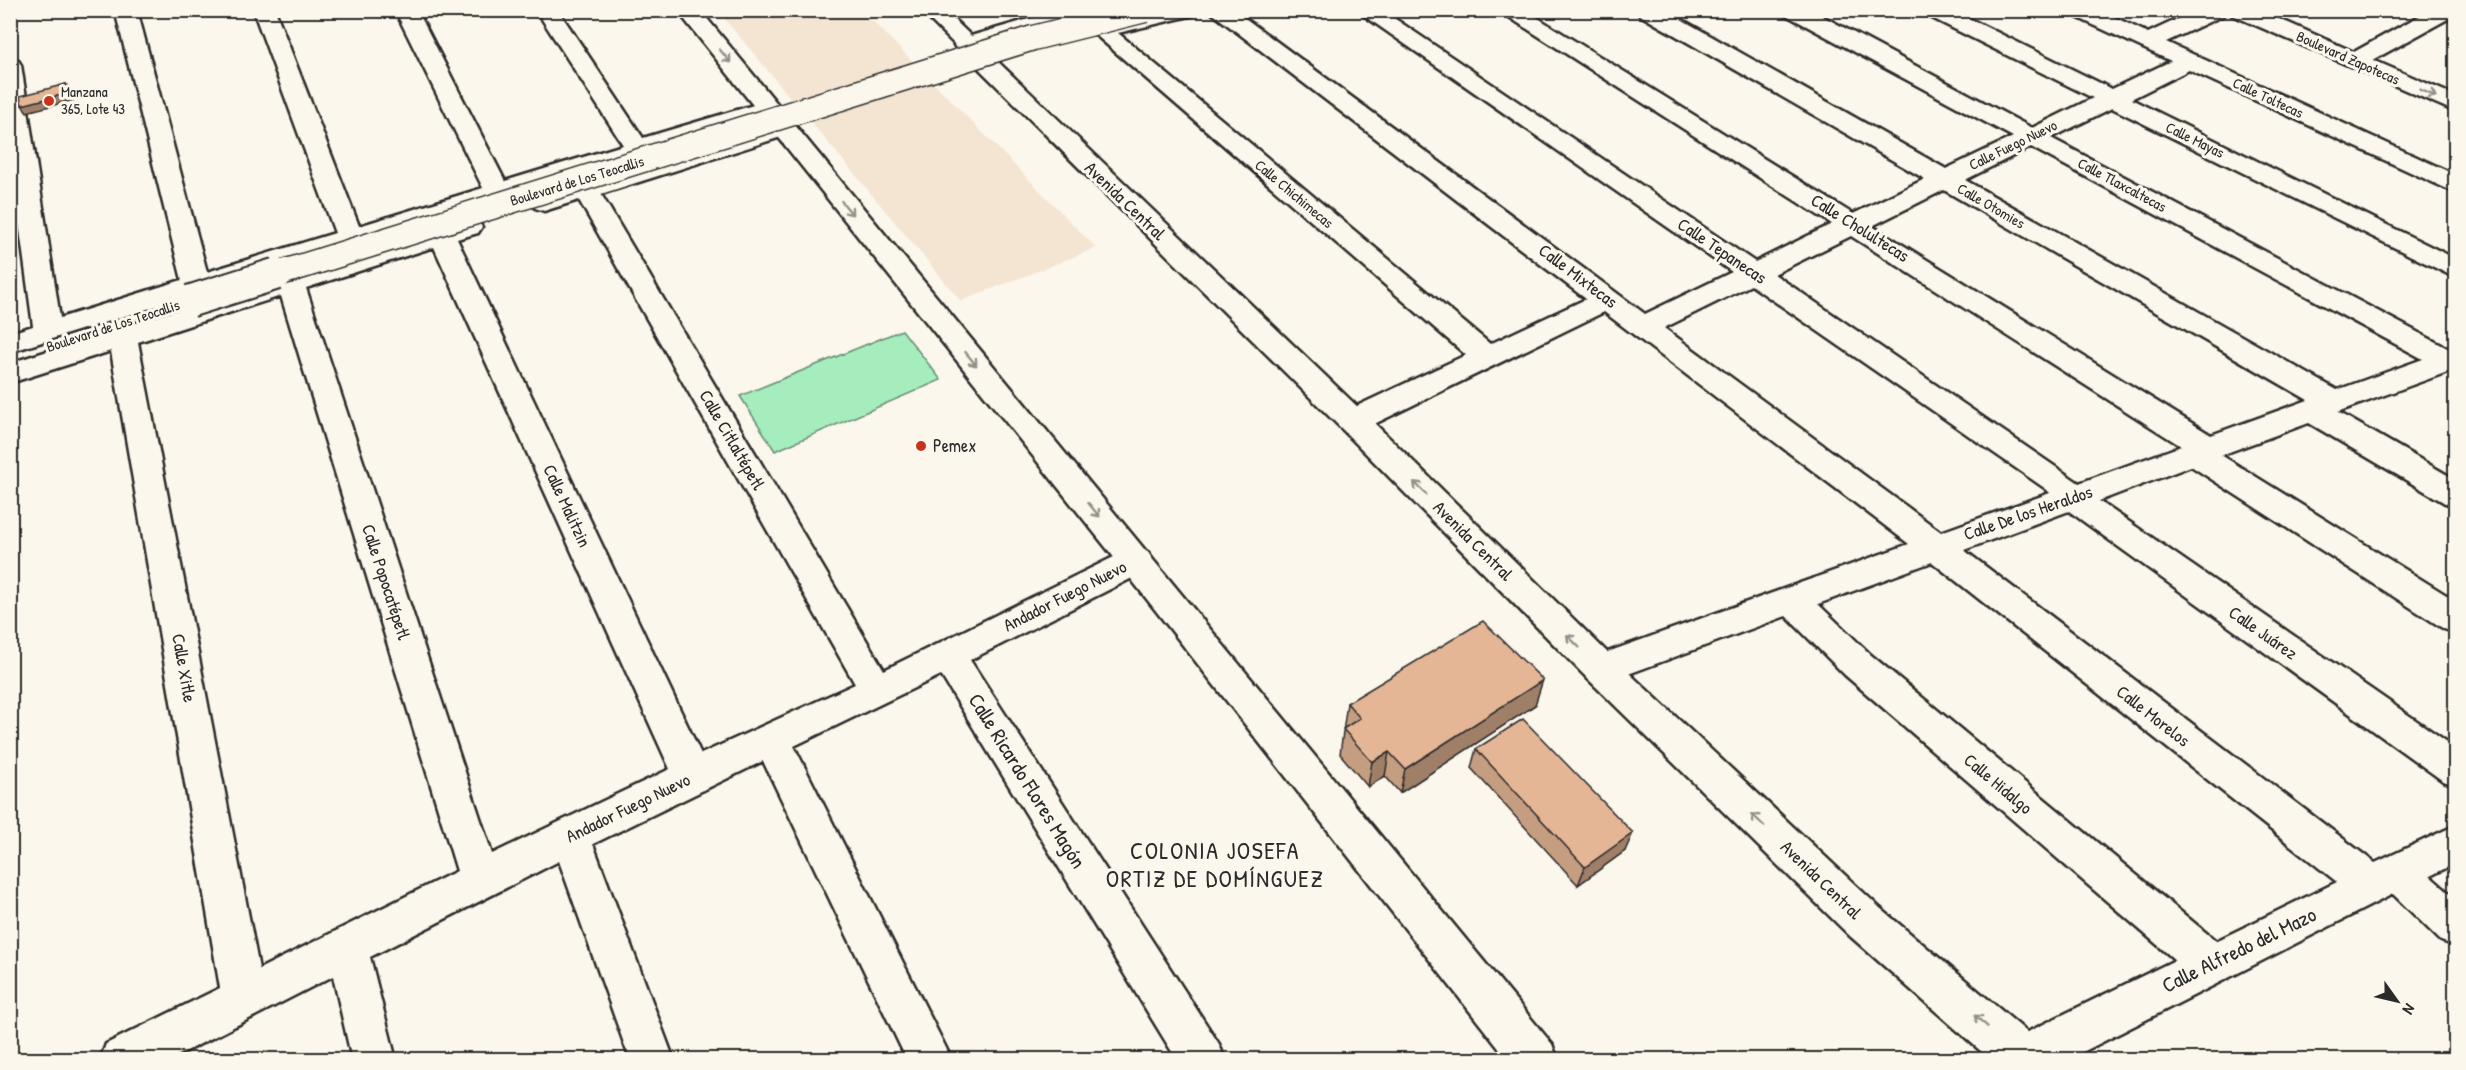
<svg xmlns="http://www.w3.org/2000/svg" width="2466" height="1070" font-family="'Patrick Hand',sans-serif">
<rect width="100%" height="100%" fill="#fbf7ec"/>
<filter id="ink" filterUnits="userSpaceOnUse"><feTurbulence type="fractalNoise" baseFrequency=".0167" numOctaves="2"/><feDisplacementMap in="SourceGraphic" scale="12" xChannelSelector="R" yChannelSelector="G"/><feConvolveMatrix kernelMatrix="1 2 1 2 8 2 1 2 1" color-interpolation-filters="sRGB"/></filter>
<g filter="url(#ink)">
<!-- built -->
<path fill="#f4e4d2" d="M 718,11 L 863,11 L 1096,248 L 961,301 Z"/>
<!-- green -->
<path fill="#a5edbc" stroke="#688c74" stroke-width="1.5" d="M 902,330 L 941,380 L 775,451 L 740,396 Z"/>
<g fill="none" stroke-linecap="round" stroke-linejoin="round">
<!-- minor casing -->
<g stroke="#2b2b2b" stroke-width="5">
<path id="minor" d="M 115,10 L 137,10 L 207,272 L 335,233 L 253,10 L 275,10 L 359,226 L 483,188 L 395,10 L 417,10 L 505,181 L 623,145 L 536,10 L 558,10 L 643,138 L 767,101 L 775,103 L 779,108 L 775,113 L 10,352 L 10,333 L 33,326 L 10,156 L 10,58 L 18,60 L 21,65 L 60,318 L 182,280 Z
M 1060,10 L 1096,10 L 1093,15 L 965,52 L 957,50 L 954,45 L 957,40 Z
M 1156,10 L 1197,10 L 1194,15 L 1118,33 L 1490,344 L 1586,299 L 1208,10 L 1234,10 L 1645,314 L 1732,272 L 1356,10 L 1382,10 L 1755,262 L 1832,224 L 1498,10 L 1525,10 L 1853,214 L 1925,179 L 1640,15 L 1637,10 L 1665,10 L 1946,169 L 2013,137 L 1786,15 L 1783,10 L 1811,10 L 2032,128 L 2093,98 L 1926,15 L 1923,10 L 1952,10 L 2112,89 L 2171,61 L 2072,15 L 2069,10 L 2099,10 L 2148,33 L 2197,10 L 2227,10 L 2224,15 L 2166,42 L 2456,175 L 2456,193 L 2189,70 L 2131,99 L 2456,259 L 2456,278 L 2112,108 L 2051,138 L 2451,350 L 2456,348 L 2456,369 L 2338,412 L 2456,480 L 2456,507 L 2445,503 L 2309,423 L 2221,455 L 2456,601 L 2456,633 L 2444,629 L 2191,466 L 2099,501 L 2456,748 L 2456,785 L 2443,781 L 2069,511 L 1964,550 L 2375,863 L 2456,825 L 2456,863 L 2430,876 L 2456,899 L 2456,946 L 2441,941 L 2393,894 L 2067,1060 L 2002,1060 L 2007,1042 L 2175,960 L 1845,675 L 1786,616 L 1601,684 L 1588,679 L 1583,669 L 1588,659 L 1909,544 L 1604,312 L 1364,429 L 1353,432 L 1342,429 L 1338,421 L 1342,413 L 1466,355 L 1090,30 L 1093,25 ZM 2031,147 L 2423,359 L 2337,390 L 1965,180 ZM 1944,190 L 2308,400 L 2211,435 L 1872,226 ZM 1851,236 L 2181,446 L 2079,483 L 1774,274 ZM 1751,285 L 2046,489 L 2050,493 L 1941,532 L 1664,328 ZM 1932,562 L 2337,882 L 2216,941 L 1871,655 L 1818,604 Z
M 2229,10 L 2259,10 L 2354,52 L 2430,10 L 2456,10 L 2455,15 L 2373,60 L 2456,96 L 2456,112 L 2232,15 Z
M 772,125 L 781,127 L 784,132 L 781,137 L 601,194 L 884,670 L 1124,552 L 1136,548 L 1148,552 L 1153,561 L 1148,570 L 970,660 L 1219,1044 L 1225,1060 L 1177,1060 L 941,675 L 794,746 L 952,1060 L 907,1060 L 763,761 L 593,844 L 674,1060 L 630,1060 L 559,861 L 370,957 L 396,1060 L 352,1060 L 333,976 L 169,1060 L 100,1060 L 106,1044 L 220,988 L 111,351 L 10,383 L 10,363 L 433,229 L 469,219 L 478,221 L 482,227 L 478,233 L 457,239 L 701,754 L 855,684 L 579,200 L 544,211 L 535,208 L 531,203 L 535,198 ZM 434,247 L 670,769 L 492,854 L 306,288 ZM 281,296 L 457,871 L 259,969 L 138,342 Z"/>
</g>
<!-- major casing -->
<g stroke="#2b2b2b" stroke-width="5">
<path id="major" d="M 637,141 L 659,145 L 670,163 C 661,175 654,180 640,176 L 636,171 L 644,162 L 641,156 L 628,153 L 625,148 L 628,143 Z"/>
</g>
<!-- highway casing -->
<g stroke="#2b2b2b" stroke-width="5">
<path id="highway" d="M 677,10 L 700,10 L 1552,1044 L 1558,1060 L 1508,1060 L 1124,570 Z
M 920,10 L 944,10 L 1364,413 L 1614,659 L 1880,908 L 2041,1044 L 2047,1060 L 1991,1060 L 1850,936 L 1588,679 L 1342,429 Z"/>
</g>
<!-- minor -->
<use href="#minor" fill="#fbf7ec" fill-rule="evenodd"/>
<!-- major -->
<use href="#major" fill="#fbf7ec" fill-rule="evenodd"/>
<!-- highway -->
<use href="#highway" fill="#fbf7ec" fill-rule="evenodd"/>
<!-- minor-bridge-far1 casing -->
<g stroke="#2b2b2b" stroke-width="27" stroke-linecap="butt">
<path id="minor-bridge-far1" d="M 271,276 L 1033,38 L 1145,10"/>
</g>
<!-- minor-bridge casing -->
<g stroke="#2b2b2b" stroke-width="35" stroke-linecap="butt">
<path id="minor-bridge" d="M 190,301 L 276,274"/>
</g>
<!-- minor-bridge-far1 -->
<use href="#minor-bridge-far1" stroke="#fbf7ec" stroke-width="24"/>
<!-- minor-bridge -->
<use href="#minor-bridge" stroke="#fbf7ec" stroke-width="31"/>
</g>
<!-- wall -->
<path fill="#c59d81" stroke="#2b2b2b" stroke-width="1.5" d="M 1347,703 L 1535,705 L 1400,793 L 1385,776 L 1368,787 L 1340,754 Z
M 1476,749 L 1625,851 L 1578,885 L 1471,768 Z"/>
<!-- shaded-wall -->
<path fill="#a07f69" stroke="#2b2b2b" stroke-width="1.5" d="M 66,84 L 71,90 L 74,100 L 27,112 L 22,105 Z
M 1543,680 L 1535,705 L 1400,793 L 1405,769 Z
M 1389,752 L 1385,776 L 1368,787 L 1372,762 Z
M 1633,833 L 1625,851 L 1578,885 L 1585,867 Z"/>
<!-- building -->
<path fill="#e5b696" stroke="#2b2b2b" stroke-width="1.5" d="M 66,84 L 69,93 L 22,105 L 20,96 Z
M 1483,621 L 1543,680 L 1405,769 L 1389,752 L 1372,762 L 1343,729 L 1360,718 L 1347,703 Z
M 1523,719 L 1633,833 L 1585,867 L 1476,749 Z"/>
<!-- one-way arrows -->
<defs><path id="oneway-shaft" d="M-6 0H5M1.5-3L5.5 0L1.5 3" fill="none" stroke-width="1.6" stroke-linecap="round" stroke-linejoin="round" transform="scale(1.5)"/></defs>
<g stroke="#93918c">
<use href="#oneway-shaft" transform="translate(725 56) rotate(51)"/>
<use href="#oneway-shaft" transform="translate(2428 93) rotate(24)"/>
<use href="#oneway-shaft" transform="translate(847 208) rotate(51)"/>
<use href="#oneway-shaft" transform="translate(971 359) rotate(51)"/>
<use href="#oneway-shaft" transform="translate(1420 488) rotate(-135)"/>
<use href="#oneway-shaft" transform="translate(1094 510) rotate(51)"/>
<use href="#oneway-shaft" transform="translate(1573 641) rotate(-135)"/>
<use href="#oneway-shaft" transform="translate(1758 820) rotate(-136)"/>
<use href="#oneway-shaft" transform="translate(1981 1021) rotate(-139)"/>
</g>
</g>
<!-- markers -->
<g fill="#c8321e" stroke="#fbf7ec" stroke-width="2">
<circle cx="49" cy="101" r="6"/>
<circle cx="921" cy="446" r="6"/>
</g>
<g text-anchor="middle" stroke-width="6" stroke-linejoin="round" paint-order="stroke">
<!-- far-street labels -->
<g font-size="15" fill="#2b2b2b" stroke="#fbf7ec">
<text transform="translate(2348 58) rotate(24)" y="5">Boulevard Zapotecas</text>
<text transform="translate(2268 98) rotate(25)" y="5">Calle Toltecas</text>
<text transform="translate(2195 140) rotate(26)" y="5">Calle Mayas</text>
<text transform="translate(2013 145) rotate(-26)" y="5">Calle Fuego Nuevo</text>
<text transform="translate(577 181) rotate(-17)" y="5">Boulevard de Los Teocallis</text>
<text transform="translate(2122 185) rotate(28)" y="5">Calle Tlaxcaltecas</text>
<text transform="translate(1294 194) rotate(40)" y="5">Calle Chichimecas</text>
<text transform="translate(1991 206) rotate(30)" y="5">Calle Otomies</text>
<text transform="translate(113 326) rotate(-18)" y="5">Boulevard de Los Teocallis</text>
</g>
<!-- far-poi labels -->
<g font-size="15" fill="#2b2b2b" stroke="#fbf7ec" text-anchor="start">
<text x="61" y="97">Manzana<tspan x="61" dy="17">365, Lote 43</tspan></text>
</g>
<!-- street labels -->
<g font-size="18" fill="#2b2b2b" stroke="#fbf7ec">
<text transform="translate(1125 201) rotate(44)" y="6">Avenida Central</text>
<text transform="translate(1860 228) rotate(32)" y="6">Calle Cholultecas</text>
<text transform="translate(1722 251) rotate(34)" y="6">Calle Tepanecas</text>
<text transform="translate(1578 276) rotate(37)" y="6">Calle Mixtecas</text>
<text transform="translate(732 440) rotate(60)" y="6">Calle Citlaltépetl</text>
<text transform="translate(567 506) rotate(65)" y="6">Calle Malitzin</text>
<text transform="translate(2028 513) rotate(-19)" y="6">Calle De los Heraldos</text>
<text transform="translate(1473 541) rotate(45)" y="6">Avenida Central</text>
<text transform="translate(386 582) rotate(72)" y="6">Calle Popocatépetl</text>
<text transform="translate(1065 596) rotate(-27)" y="6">Andador Fuego Nuevo</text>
<text transform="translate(2263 633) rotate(35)" y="6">Calle Juárez</text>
<text transform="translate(184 668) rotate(80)" y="6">Calle Xitle</text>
<text transform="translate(2153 716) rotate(38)" y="6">Calle Morelos</text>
<text transform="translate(1998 784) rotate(40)" y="6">Calle Hidalgo</text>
<text transform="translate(628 808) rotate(-26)" y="6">Andador Fuego Nuevo</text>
<text transform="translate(1821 880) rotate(44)" y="6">Avenida Central</text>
</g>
<!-- poi labels -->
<g font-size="18" fill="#2b2b2b" stroke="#fbf7ec" text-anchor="start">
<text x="933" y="452">Pemex</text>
</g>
<!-- near-street labels -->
<g font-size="21" fill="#2b2b2b" stroke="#fbf7ec">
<text transform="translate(1027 781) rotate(58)" y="7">Calle Ricardo Flores Magón</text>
<text transform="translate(2239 950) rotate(-26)" y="7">Calle Alfredo del Mazo</text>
</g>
<!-- near-neighbourhood labels -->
<g font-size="24" letter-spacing="1.5" fill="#2b2b2b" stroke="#fbf7ec">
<text x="1215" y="859">COLONIA JOSEFA<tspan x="1215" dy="28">ORTIZ DE DOMÍNGUEZ</tspan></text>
</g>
</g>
<!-- margin -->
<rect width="2466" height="1070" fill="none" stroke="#fbf7ec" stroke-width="36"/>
<rect x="18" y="18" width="2430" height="1034" fill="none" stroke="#2b2b2b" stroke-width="2" filter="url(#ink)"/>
<!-- north arrow -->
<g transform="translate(2397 1001) rotate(124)" stroke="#fbf7ec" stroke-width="4.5" paint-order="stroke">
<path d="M0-4.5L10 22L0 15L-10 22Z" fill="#2b2b2b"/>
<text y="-9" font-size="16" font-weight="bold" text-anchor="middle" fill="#2b2b2b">N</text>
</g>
</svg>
